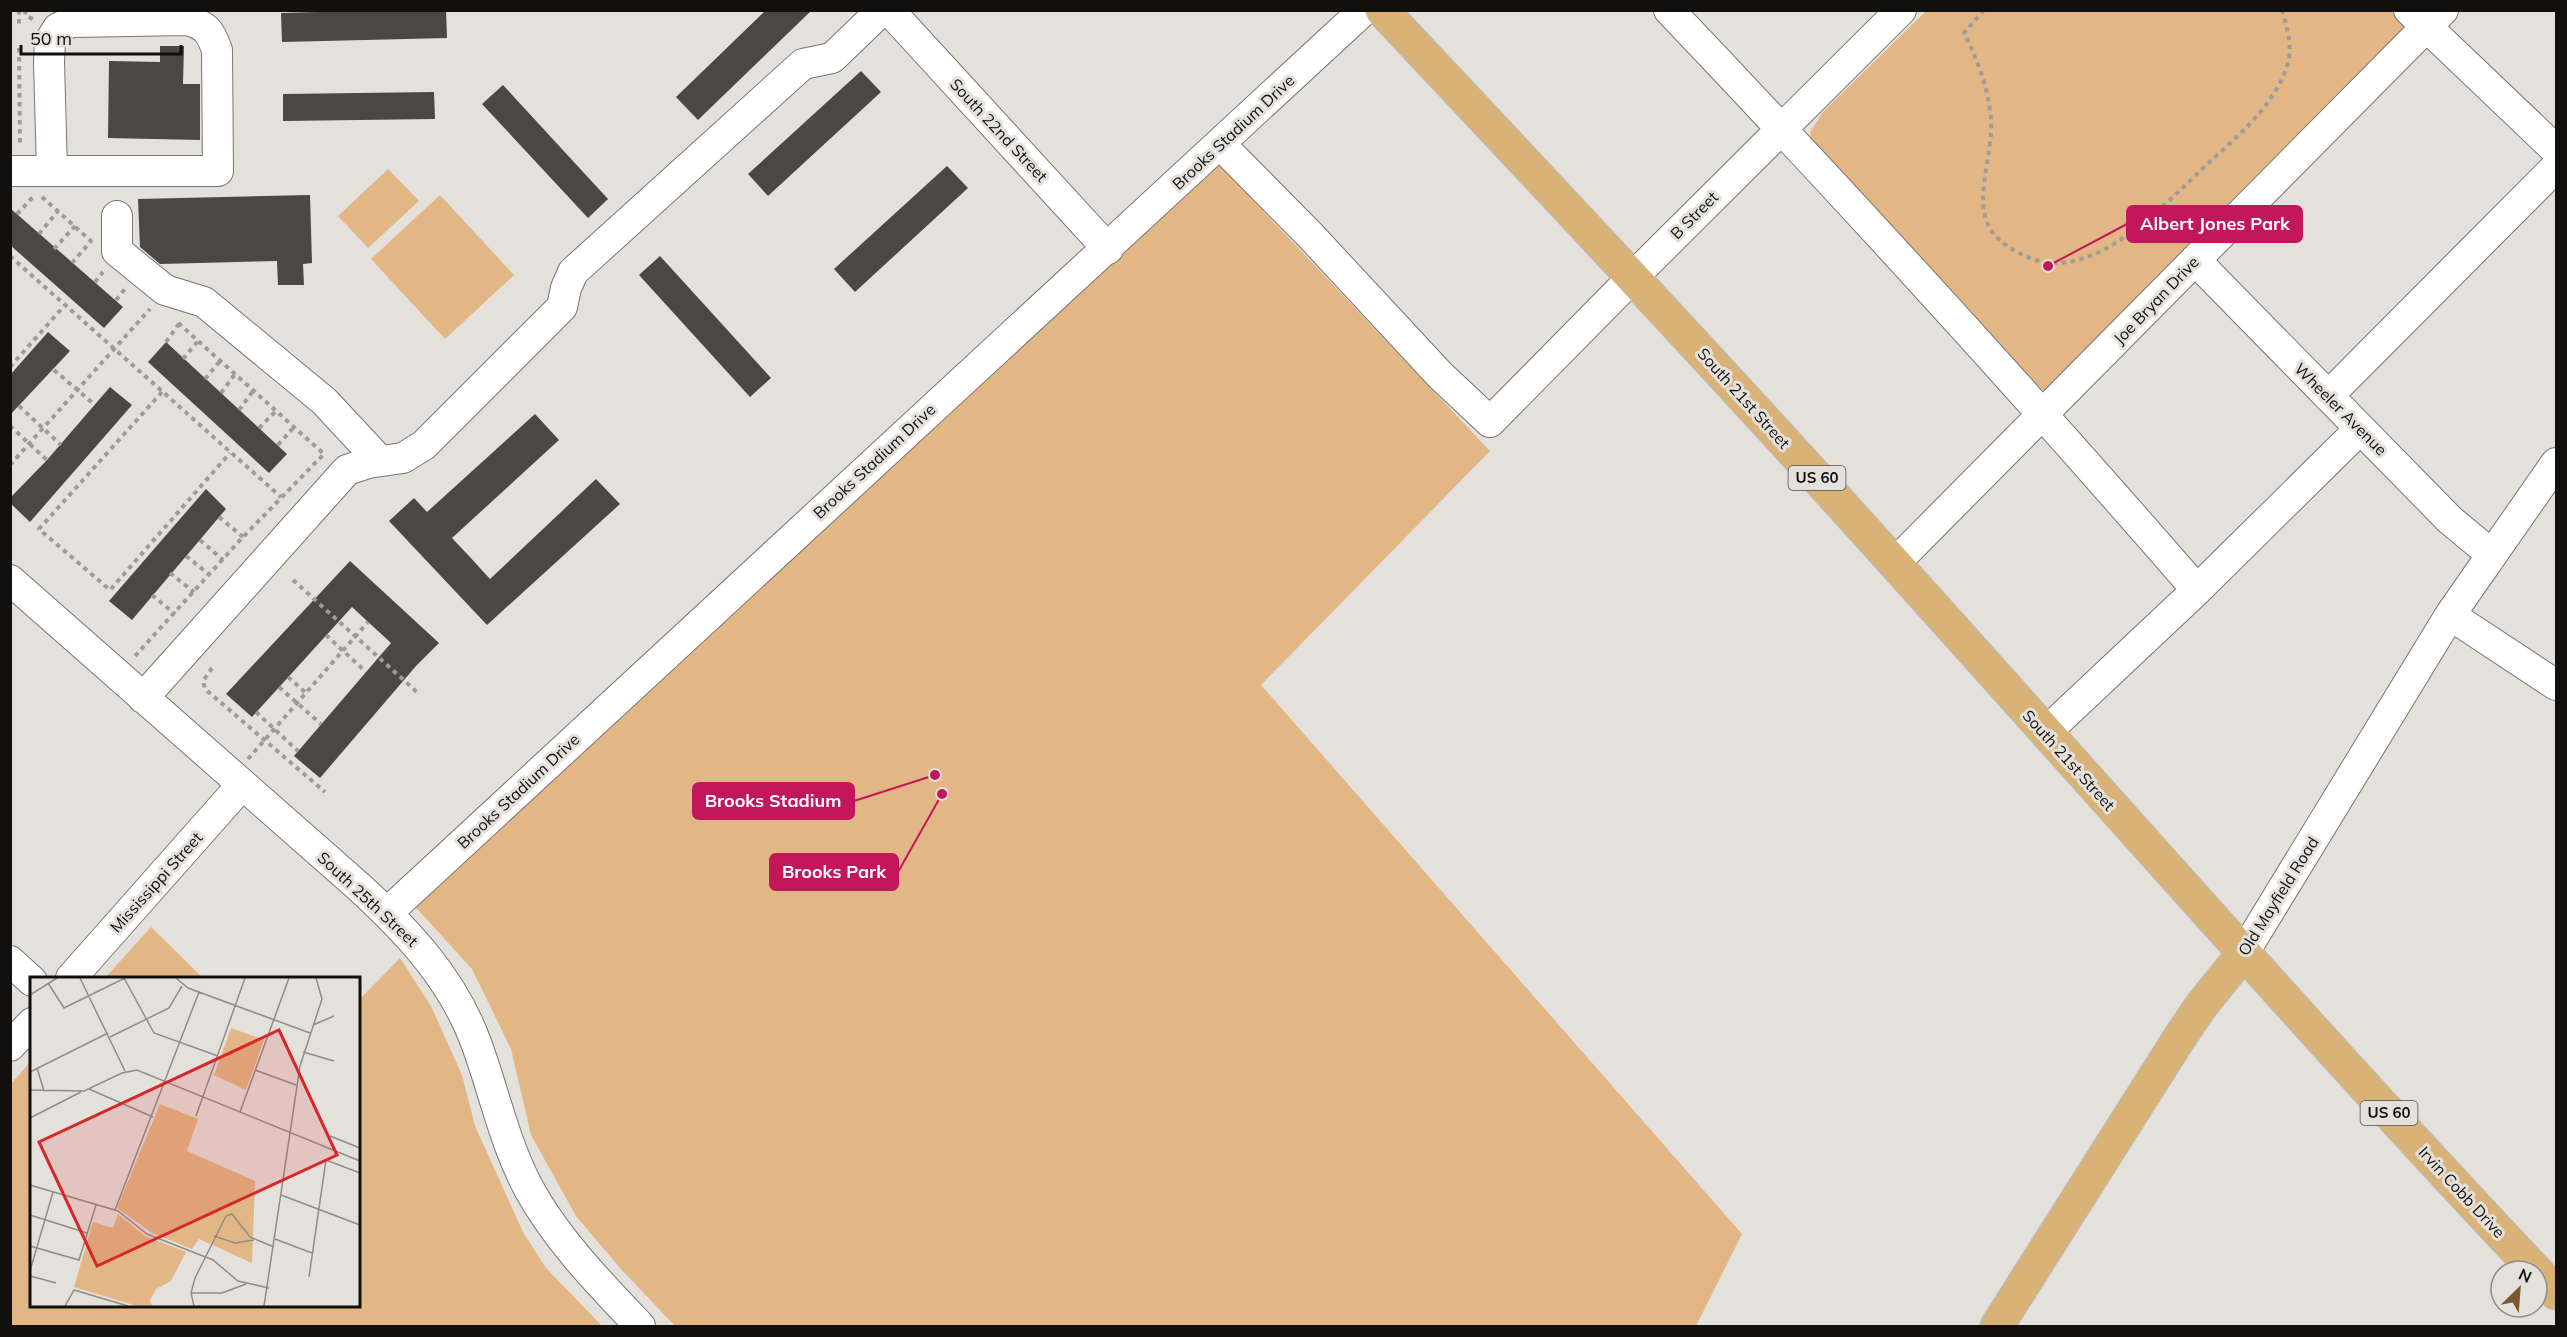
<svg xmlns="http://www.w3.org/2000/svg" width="2567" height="1337" font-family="Mulish,sans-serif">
<rect width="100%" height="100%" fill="#e4e0db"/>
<!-- green -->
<path fill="#e2b785" d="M 2397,10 L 2402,19 L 2403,28 L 2393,40 L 2053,388 L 2044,390 L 2032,389 L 1812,143 L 1810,132 L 1823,112 L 1926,11 Z
M 1216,161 L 1490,451 L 1261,685 L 1742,1234 L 1696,1326 L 675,1326 L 620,1268 L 576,1216 L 531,1135 L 511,1049 L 472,969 L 411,902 Z
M 388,169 L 419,201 L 368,248 L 338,216 Z
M 440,195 L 514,275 L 445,339 L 371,259 Z
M 151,927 L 203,978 L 105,978 Z
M 400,958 L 431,1006 L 462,1075 L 475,1126 L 523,1232 L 546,1268 L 602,1326 L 11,1326 L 11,1084 L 31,1061 L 32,1306 L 358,1306 L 359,1000 Z"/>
<!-- building -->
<path fill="#4b4744" d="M 387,10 L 446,10 L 447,38 L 282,42 L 281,13 Z
M 766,10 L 812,10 L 698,120 L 676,97 Z
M 160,46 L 184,46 L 183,84 L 200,84 L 200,140 L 108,138 L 109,61 L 160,62 Z
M 861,71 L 881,92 L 768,196 L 748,174 Z
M 503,85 L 608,199 L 588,218 L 482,104 Z
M 434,92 L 435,119 L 283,121 L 283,94 Z
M 947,166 L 968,188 L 855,292 L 834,269 Z
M 310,195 L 312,263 L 303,264 L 304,285 L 278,285 L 277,261 L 160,264 L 140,247 L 138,199 Z
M 10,208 L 123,307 L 104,328 L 10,245 Z
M 660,256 L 771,378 L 750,397 L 639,275 Z
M 48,332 L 70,351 L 10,415 L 10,375 Z
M 166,342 L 287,454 L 269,473 L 148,362 Z
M 110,387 L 132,405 L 30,522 L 10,503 L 10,498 L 47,460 Z
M 535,414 L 559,440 L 452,538 L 469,556 L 490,579 L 596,479 L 620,504 L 487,625 L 389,521 L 414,498 L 427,512 Z
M 206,489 L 226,509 L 132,620 L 109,601 Z
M 350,561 L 439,643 L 416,666 L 320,778 L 294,756 L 391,643 L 352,607 L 252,717 L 226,694 Z"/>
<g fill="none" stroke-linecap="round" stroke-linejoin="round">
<!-- minor casing -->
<g stroke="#797571" stroke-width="32">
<path id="minor" d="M 889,10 L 1108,249
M 1669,10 C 1850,200 2026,393 2197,590
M 2409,10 L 2556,150
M 1220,144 L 1309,234 L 1440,375 L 1490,422 L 1633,277 L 1901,10
M 10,171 L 218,171 L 217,50 C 210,31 207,26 187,20 L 71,22 L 58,28 L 50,41 L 49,62 L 52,171
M 117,216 L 117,251 L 165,290 L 204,302 L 324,401 L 380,461
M 2195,260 L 2450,520 L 2491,554
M 2328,396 L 2556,167
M 1895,563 L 2443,10
M 10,580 L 358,886 C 407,931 451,977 475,1040 C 494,1090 503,1140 529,1189 C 557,1240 600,1284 640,1326
M 2450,615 L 2556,685
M 143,698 L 347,470 L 368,463 L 403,458 L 424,445 L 562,307 L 566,288 L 573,272 L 803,64 L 832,58 L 882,10
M 2045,733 L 2197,590 L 2360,429
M 387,913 L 1364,10
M 2243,954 L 2450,615 L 2556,463
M 10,961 L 32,981
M 71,978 L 241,786
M 10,1046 L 32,1023"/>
</g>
<!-- major casing -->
<g stroke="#bcbcbc" stroke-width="35">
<path id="major" d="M 1382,10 C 1555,194 1727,377 1896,565 C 2109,801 2318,1040 2536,1271
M 2537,1272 L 2556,1293
M 1997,1326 L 2180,1037 L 2201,1006 L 2243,954"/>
</g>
<!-- path -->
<path stroke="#9f9c98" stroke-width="4" stroke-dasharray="4.5 4.5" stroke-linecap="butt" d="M 19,10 L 19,28
M 25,10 L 26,16 L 33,19
M 1984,10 L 1964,33 C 1978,61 1988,87 1991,119 C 1994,151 1972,202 1991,230 C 1999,242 2011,249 2023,255 C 2087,288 2159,210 2200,171 C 2232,141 2268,113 2285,72 C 2294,51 2288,32 2282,10
M 19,48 L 20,146
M 42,197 L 92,242
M 17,214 L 35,195
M 39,234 L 58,211
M 54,249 L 75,226
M 10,256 L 281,497
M 72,263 L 91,241
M 95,282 L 103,272
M 116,300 L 125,289
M 166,342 L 179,324
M 183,359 L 198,341
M 10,367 L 65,305
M 54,370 L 95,405
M 205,379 L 220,361
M 162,392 L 39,529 L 110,590 L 230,453
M 221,393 L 235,374
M 19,406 L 61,445
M 239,410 L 253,391
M 10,426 L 47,460
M 259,428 L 276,411
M 278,445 L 294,427
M 10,465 L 150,309
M 219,517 L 243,537
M 200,540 L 223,560
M 186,556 L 210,575
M 170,573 L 194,592
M 293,580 L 418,693
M 152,595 L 175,614
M 326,635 L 366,672
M 135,656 L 243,537 L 324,454 L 176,321
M 212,668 L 203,681 L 205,689 L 325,792
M 288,677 L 305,692
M 279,687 L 321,724
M 256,712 L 298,751
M 248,759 L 368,622"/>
<!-- minor -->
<use href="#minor" stroke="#fff" stroke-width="30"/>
<!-- major -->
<use href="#major" stroke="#d9b277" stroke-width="33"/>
</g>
<g text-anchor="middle" stroke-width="6" stroke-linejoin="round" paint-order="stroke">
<!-- shield labels -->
<g fill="#e4e0db" stroke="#504e4c" stroke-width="1.5">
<rect x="1788.5" y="466" width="57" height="24" rx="4.5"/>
<rect x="2360.5" y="1101" width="57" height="24" rx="4.5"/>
</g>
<g font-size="15" font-weight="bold" fill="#11100e">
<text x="1817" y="483">US 60</text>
<text x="2389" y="1118">US 60</text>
</g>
<!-- street labels -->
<g font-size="16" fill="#11100e" stroke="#e4e0db">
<text transform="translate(999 130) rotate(47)" y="6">South 22nd Street</text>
<text transform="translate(1233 132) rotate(-43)" y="6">Brooks Stadium Drive</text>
<text transform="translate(1694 215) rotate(-45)" y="6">B Street</text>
<text transform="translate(2156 300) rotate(-46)" y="6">Joe Bryan Drive</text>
<text transform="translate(1744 398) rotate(48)" y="6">South 21st Street</text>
<text transform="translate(2341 409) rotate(45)" y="6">Wheeler Avenue</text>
<text transform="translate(874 461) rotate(-43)" y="6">Brooks Stadium Drive</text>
<text transform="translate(2069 760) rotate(48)" y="6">South 21st Street</text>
<text transform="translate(518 791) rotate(-43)" y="6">Brooks Stadium Drive</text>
<text transform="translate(156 882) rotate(-48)" y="6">Mississippi Street</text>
<text transform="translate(2278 896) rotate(-58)" y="6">Old Mayfield Road</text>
<text transform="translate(368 899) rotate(43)" y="6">South 25th Street</text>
<text transform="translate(2462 1192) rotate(47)" y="6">Irvin Cobb Drive</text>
</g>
</g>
<!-- overview -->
<g transform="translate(30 977)">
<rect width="330" height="330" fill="#e4e0db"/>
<path d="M 201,51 L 234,63 L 216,113 L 184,98 ZM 130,127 L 168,142 L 157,174 L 225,204 L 222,286 L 169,262 L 162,272 L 122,256 L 87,231 ZM 88,237 L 115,259 L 156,275 L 141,304 L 126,312 L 120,323 L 122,329 L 107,329 L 44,310 L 63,245 L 83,251 Z" fill="#e2b785"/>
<path fill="none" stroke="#908d89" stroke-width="1.5" d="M 50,1 L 95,94M 94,1 L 124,56 L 188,79M 146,1 L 158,11 L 280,56M 18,6 L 34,31 L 95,1M 0,18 L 27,1M 283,48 L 304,39M 80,60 L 139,31 L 152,9M 273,75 L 304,84M 7,91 L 14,114M 225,93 L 266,108M 0,95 L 78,56M 59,112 L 123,140M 0,113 L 54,114 L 92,96 L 107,93 L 330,184M 210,135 L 259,1M 166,139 L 215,1M 0,141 L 51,115M 260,156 L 270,89 L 292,22 L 286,1M 300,159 L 330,171M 0,208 L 88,234 L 117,257 L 183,283 L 208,304 L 239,311M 251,218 L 330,248M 85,233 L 169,15M 0,238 L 57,256M 184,259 L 205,266 L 224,263M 245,262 L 282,276M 0,269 L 49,283 L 66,228M 0,294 L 23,215M 0,299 L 26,306M 279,300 L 296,183 L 330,196M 161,316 L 192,316 L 216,307M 35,329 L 44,313 L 98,329M 164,329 L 161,316 L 165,301 L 196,239 L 202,237 L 220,260 L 244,270M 234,329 L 260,156"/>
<path fill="#d62828" fill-opacity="0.15" stroke="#d62828" stroke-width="3" d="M 249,53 L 307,178 L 67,289 L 9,165 Z"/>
<rect width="330" height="330" fill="none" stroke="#11100e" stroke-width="3"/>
</g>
<!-- callouts -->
<path fill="none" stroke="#c2185b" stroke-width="2" d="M2048 266L2127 224M935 775L854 801M942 794L898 872"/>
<g fill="#c2185b" stroke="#e4e0db" stroke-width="2">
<circle cx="2048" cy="266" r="6"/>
<circle cx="935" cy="775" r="6"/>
<circle cx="942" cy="794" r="6"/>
</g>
<g fill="#c2185b" stroke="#c2185b" stroke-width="2">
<rect x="2127" y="206" width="175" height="36" rx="6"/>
<rect x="693" y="783" width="161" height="36" rx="6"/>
<rect x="770" y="854" width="128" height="36" rx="6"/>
</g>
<g font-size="18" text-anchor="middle" font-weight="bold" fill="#fff">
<text x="2215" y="230">Albert Jones Park</text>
<text x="773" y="807">Brooks Stadium</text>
<text x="834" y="878">Brooks Park</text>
</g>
<!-- border -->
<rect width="2567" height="1337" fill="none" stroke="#11100e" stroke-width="24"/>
<!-- north arrow -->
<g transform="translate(2519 1289) rotate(25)"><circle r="28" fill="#e4e0db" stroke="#908d89" stroke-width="1.5"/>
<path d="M0-4.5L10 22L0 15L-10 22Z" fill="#7a5930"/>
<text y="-9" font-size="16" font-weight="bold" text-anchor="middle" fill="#11100e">N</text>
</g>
<!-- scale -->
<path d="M21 45v9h160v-9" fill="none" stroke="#11100e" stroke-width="3"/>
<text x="30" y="45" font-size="18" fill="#11100e" stroke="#e4e0db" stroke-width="4.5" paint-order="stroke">50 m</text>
</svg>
